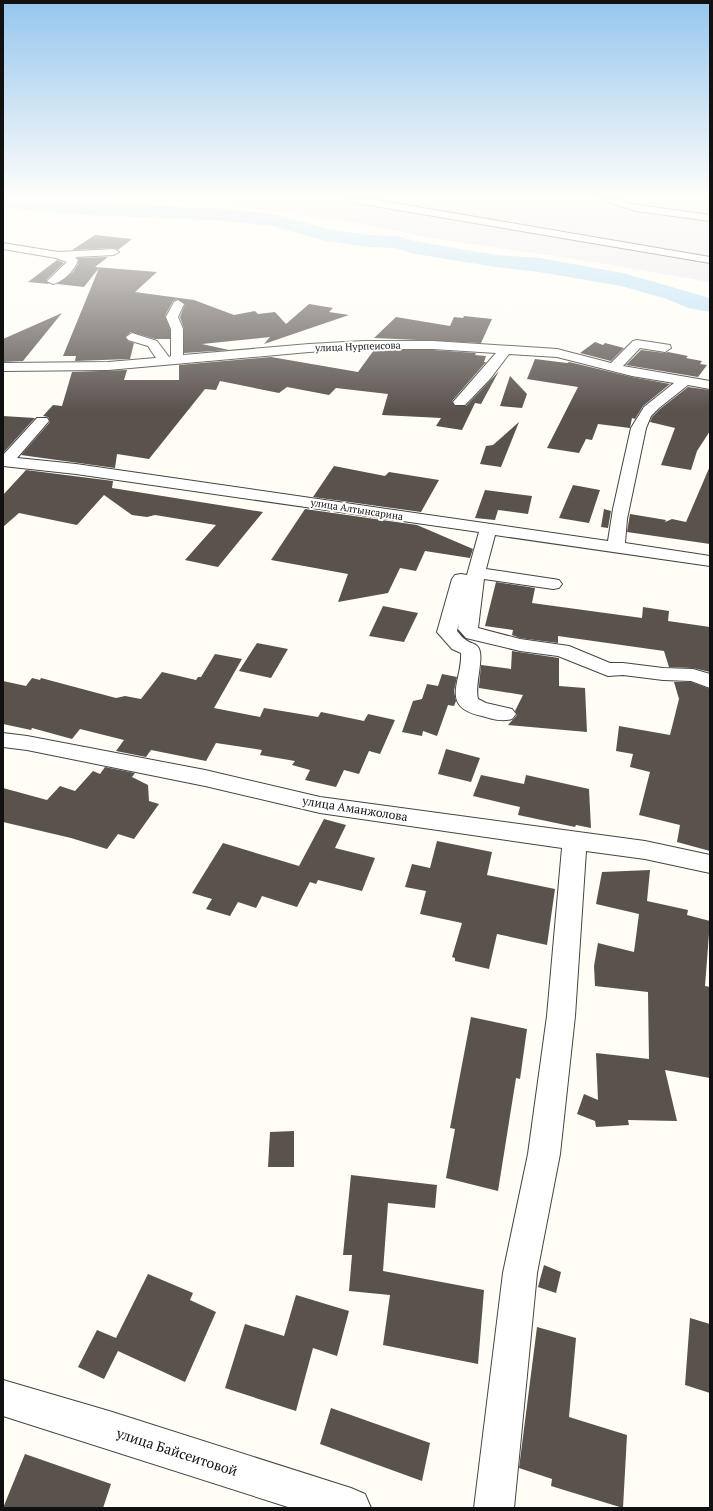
<svg xmlns="http://www.w3.org/2000/svg" width="713" height="1511" font-family="'PT Serif',serif">
<rect width="100%" height="100%" fill="#fffdf5"/>
<!-- industrial -->
<path fill="#eee6ef" d="M 145,199 L 710,199 L 710,282 L 583,260 L 431,238 L 352,222 L 216,204 Z"/>
<g fill="none" stroke-linecap="round" stroke-linejoin="round">
<!-- river -->
<path fill="#b9e0f7" fill-rule="evenodd" d="M 3,199 L 42,199 L 88,203 L 215,208 L 273,214 L 328,229 L 369,235 L 396,236 L 419,242 L 496,255 L 539,258 L 623,273 L 710,298 L 710,312 L 688,308 L 667,299 L 621,286 L 539,272 L 496,267 L 416,254 L 394,248 L 369,247 L 326,241 L 272,226 L 215,220 L 88,215 L 3,208 Z"/>
</g>
<!-- building -->
<path fill="#5a524d" d="M 95,235 L 132,239 L 118,250 L 114,248 L 72,250 Z
M 108,257 L 95,267 L 157,272 L 135,292 L 194,300 L 234,315 L 255,311 L 258,314 L 275,312 L 286,324 L 309,304 L 333,308 L 329,312 L 349,315 L 264,344 L 270,337 L 202,344 L 229,350 L 184,353 L 184,329 L 180,317 L 185,304 L 177,299 L 173,301 L 165,316 L 170,329 L 170,339 L 155,339 L 131,332 L 125,337 L 128,341 L 134,343 L 130,359 L 75,361 L 76,356 L 63,356 L 99,268 L 84,287 L 57,284 L 73,272 L 78,264 L 78,258 Z
M 57,260 L 64,263 L 46,280 L 49,284 L 28,282 Z
M 62,313 L 23,361 L 3,362 L 3,339 Z
M 464,316 L 492,319 L 481,343 L 374,338 L 396,317 L 450,326 L 454,317 L 463,318 Z
M 595,342 L 603,345 L 605,343 L 624,348 L 611,361 L 580,353 Z
M 374,350 L 433,350 L 476,353 L 475,355 L 486,356 L 484,362 L 486,362 L 452,401 L 455,406 L 466,406 L 499,371 L 481,404 L 475,403 L 462,430 L 436,426 L 441,418 L 382,415 L 388,394 L 336,388 L 329,395 L 287,387 L 279,393 L 220,381 L 216,390 L 205,389 L 149,459 L 117,454 L 115,468 L 21,455 L 50,422 L 48,417 L 43,416 L 53,405 L 62,406 L 72,372 L 127,370 L 124,380 L 179,380 L 179,365 L 271,357 L 358,372 Z
M 641,350 L 665,353 L 668,352 L 688,356 L 686,358 L 702,361 L 700,364 L 707,365 L 698,377 L 626,365 Z
M 535,359 L 567,363 L 569,362 L 632,377 L 670,384 L 643,406 L 635,419 L 632,418 L 630,428 L 598,424 L 592,440 L 586,439 L 579,453 L 547,448 L 578,387 L 527,379 Z
M 510,376 L 527,394 L 522,408 L 500,406 Z
M 688,387 L 710,390 L 710,431 L 697,451 L 691,470 L 661,465 L 675,428 L 650,422 L 652,417 L 660,409 Z
M 3,416 L 35,418 L 3,453 Z
M 519,422 L 501,467 L 480,464 L 486,446 L 493,445 Z
M 334,466 L 385,476 L 389,472 L 439,480 L 421,512 L 313,497 Z
M 710,466 L 710,544 L 627,532 L 630,514 L 666,520 L 665,522 L 672,519 L 686,522 Z
M 26,470 L 113,481 L 112,488 L 263,512 L 218,567 L 185,560 L 216,525 L 155,515 L 147,517 L 132,515 L 104,495 L 77,525 L 19,513 L 3,527 L 3,495 Z
M 573,485 L 600,490 L 589,523 L 559,518 Z
M 485,490 L 532,496 L 528,514 L 498,510 L 495,520 L 475,518 Z
M 305,509 L 417,525 L 473,549 L 470,558 L 425,551 L 416,571 L 400,568 L 388,593 L 338,602 L 348,574 L 271,560 Z
M 604,509 L 611,511 L 608,528 L 601,527 Z
M 496,582 L 535,588 L 532,603 L 642,618 L 643,607 L 669,611 L 668,621 L 710,627 L 710,672 L 693,668 L 669,667 L 664,651 L 558,636 L 558,643 L 520,638 L 512,635 L 513,630 L 485,626 Z
M 383,606 L 418,613 L 404,642 L 369,636 Z
M 257,643 L 288,649 L 271,678 L 239,671 Z
M 512,651 L 559,658 L 559,686 L 585,688 L 587,732 L 508,725 L 517,715 L 515,711 L 523,695 L 479,688 L 479,686 L 481,665 L 511,669 Z
M 215,654 L 242,659 L 214,708 L 260,717 L 264,708 L 318,717 L 321,712 L 364,721 L 368,714 L 395,720 L 380,754 L 369,751 L 359,774 L 344,770 L 336,787 L 305,780 L 310,770 L 292,765 L 295,761 L 260,755 L 262,750 L 216,743 L 206,761 L 151,750 L 146,757 L 116,751 L 124,740 L 80,729 L 72,739 L 32,728 L 31,730 L 3,724 L 3,681 L 26,686 L 32,678 L 40,680 L 41,678 L 116,698 L 125,696 L 141,699 L 162,672 L 196,680 L 198,677 L 201,677 Z
M 442,674 L 457,677 L 454,691 L 456,701 L 454,706 L 448,705 L 437,736 L 423,731 L 422,736 L 402,732 L 413,701 L 422,699 L 427,684 L 438,686 Z
M 674,682 L 691,682 L 710,689 L 710,851 L 677,842 L 680,825 L 639,815 L 650,772 L 630,767 L 633,754 L 616,751 L 619,726 L 670,735 L 679,699 Z
M 446,749 L 480,758 L 471,782 L 438,774 Z
M 105,767 L 135,773 L 132,777 L 148,785 L 149,801 L 159,804 L 134,839 L 118,834 L 107,849 L 71,838 L 3,822 L 3,788 L 47,800 L 60,786 L 75,791 L 93,771 L 100,774 Z
M 481,775 L 524,784 L 526,775 L 589,789 L 591,828 L 576,825 L 575,827 L 518,815 L 520,807 L 473,796 Z
M 324,819 L 346,825 L 335,848 L 375,858 L 362,891 L 318,880 L 316,884 L 310,882 L 297,907 L 262,896 L 256,908 L 238,902 L 230,916 L 206,909 L 212,899 L 192,893 L 223,843 L 299,866 Z
M 437,841 L 492,852 L 487,875 L 555,889 L 547,945 L 497,934 L 489,969 L 455,961 L 455,958 L 452,957 L 462,923 L 420,914 L 426,891 L 405,887 L 412,864 L 430,868 Z
M 650,870 L 647,901 L 688,910 L 687,915 L 710,921 L 705,986 L 710,987 L 710,1078 L 665,1070 L 677,1121 L 628,1120 L 629,1125 L 596,1127 L 595,1121 L 577,1114 L 584,1094 L 598,1100 L 596,1053 L 649,1059 L 648,992 L 595,986 L 594,966 L 598,943 L 634,952 L 639,914 L 596,904 L 602,872 Z
M 471,1017 L 527,1029 L 520,1079 L 516,1078 L 498,1191 L 446,1178 L 455,1129 L 450,1128 Z
M 294,1131 L 294,1167 L 268,1167 L 270,1132 Z
M 351,1175 L 437,1185 L 435,1208 L 388,1203 L 383,1271 L 484,1290 L 478,1364 L 383,1345 L 390,1295 L 349,1291 L 352,1255 L 343,1255 Z
M 544,1265 L 561,1272 L 556,1293 L 538,1287 Z
M 148,1274 L 193,1293 L 190,1300 L 216,1312 L 185,1382 L 118,1351 L 104,1379 L 78,1367 L 97,1330 L 116,1338 Z
M 296,1295 L 349,1311 L 337,1356 L 313,1348 L 296,1411 L 225,1388 L 245,1324 L 284,1336 Z
M 690,1318 L 710,1324 L 710,1393 L 685,1385 Z
M 537,1327 L 576,1338 L 569,1417 L 627,1435 L 623,1508 L 551,1486 L 552,1479 L 519,1468 Z
M 331,1408 L 430,1443 L 422,1481 L 320,1444 Z
M 25,1454 L 111,1484 L 103,1508 L 3,1508 Z"/>
<g fill="none" stroke-linecap="round" stroke-linejoin="round">
<!-- minor casing -->
<g stroke="#444" stroke-width="2">
<path id="minor" d="M 347,199 L 370,199 L 710,257 L 710,263 L 351,202 Z
M 600,199 L 616,199 L 637,205 L 710,215 L 710,221 L 636,211 Z
M 3,243 L 58,252 L 114,249 L 119,252 L 114,255 L 75,257 L 78,260 C 75,270 63,282 53,284 L 47,281 L 67,262 L 56,258 L 3,249 Z
M 178,300 L 184,304 L 178,317 L 183,329 L 183,355 L 309,344 L 364,341 L 433,341 L 557,349 L 611,363 L 633,341 L 637,340 L 670,345 L 671,348 L 665,352 L 640,348 L 623,366 L 710,381 L 710,389 L 688,385 L 659,408 L 651,416 L 646,428 L 627,519 L 625,543 L 710,556 L 710,566 L 495,535 L 486,569 L 553,579 L 559,580 L 562,584 L 559,588 L 553,589 L 484,579 L 478,628 L 520,639 L 569,646 L 610,663 L 623,663 L 663,668 L 693,669 L 710,674 L 710,688 L 691,681 L 663,680 L 623,675 L 608,676 L 558,656 L 520,651 L 466,638 L 458,629 L 459,623 L 457,631 C 460,634 462,638 466,640 C 469,643 474,643 477,646 C 486,654 474,684 478,699 L 486,703 L 512,709 L 516,714 L 512,719 C 502,722 492,719 482,716 C 438,707 463,680 461,653 L 452,649 L 437,632 L 452,579 L 455,575 L 461,574 L 467,575 L 479,532 L 76,474 L 3,466 L 3,455 L 37,418 L 47,418 L 49,421 L 17,458 L 76,464 L 608,541 L 613,509 L 631,428 L 644,407 L 674,383 L 632,376 L 557,357 L 509,354 L 490,379 L 465,405 L 455,405 L 453,402 L 496,353 L 433,349 L 364,349 L 309,352 L 108,370 L 3,371 L 3,363 L 108,362 L 156,358 L 148,346 L 128,340 L 126,337 L 132,333 L 157,341 L 169,357 L 171,356 L 171,329 L 166,317 L 174,302 Z
M 3,733 L 27,736 L 205,770 L 320,797 L 645,841 L 710,855 L 710,873 L 645,859 L 586,851 L 575,1016 L 560,1154 L 537,1273 L 514,1508 L 474,1508 L 503,1273 L 528,1154 L 547,1016 L 562,848 L 320,813 L 205,786 L 27,750 L 3,747 Z
M 3,1380 L 109,1411 L 351,1488 L 365,1494 L 371,1508 L 291,1508 L 3,1416 Z"/>
</g>
<!-- minor -->
<use href="#minor" fill="#fff" fill-rule="evenodd"/>
</g>
<!-- sky -->
<linearGradient id="sky" x2="0" y2="1"><stop stop-color="#95c6ee"/><stop offset="0.48" stop-color="#fffefa"/><stop offset="1" stop-color="#fffefa" stop-opacity="0"/></linearGradient>
<rect width="713" height="411" fill="url(#sky)"/>
<g text-anchor="middle" stroke-width="4" stroke-linejoin="round" paint-order="stroke">
<!-- far-street labels -->
<g font-size="10" fill="#111" stroke="#fff">
<text transform="translate(358 346) rotate(-2)" y="4">улица Нурпеисова</text>
<text transform="translate(357 509) rotate(9)" y="4">улица Алтынсарина</text>
</g>
<!-- street labels -->
<g font-size="12" fill="#111" stroke="#fff">
<text transform="translate(355 809) rotate(9)" y="4">улица Аманжолова</text>
</g>
<!-- near-street labels -->
<g font-size="14" fill="#111" stroke="#fff">
<text transform="translate(177 1452) rotate(18)" y="5">улица Байсеитовой</text>
</g>
</g>
<!-- border -->
<rect width="713" height="1511" fill="none" stroke="#111111" stroke-width="8"/>
</svg>
